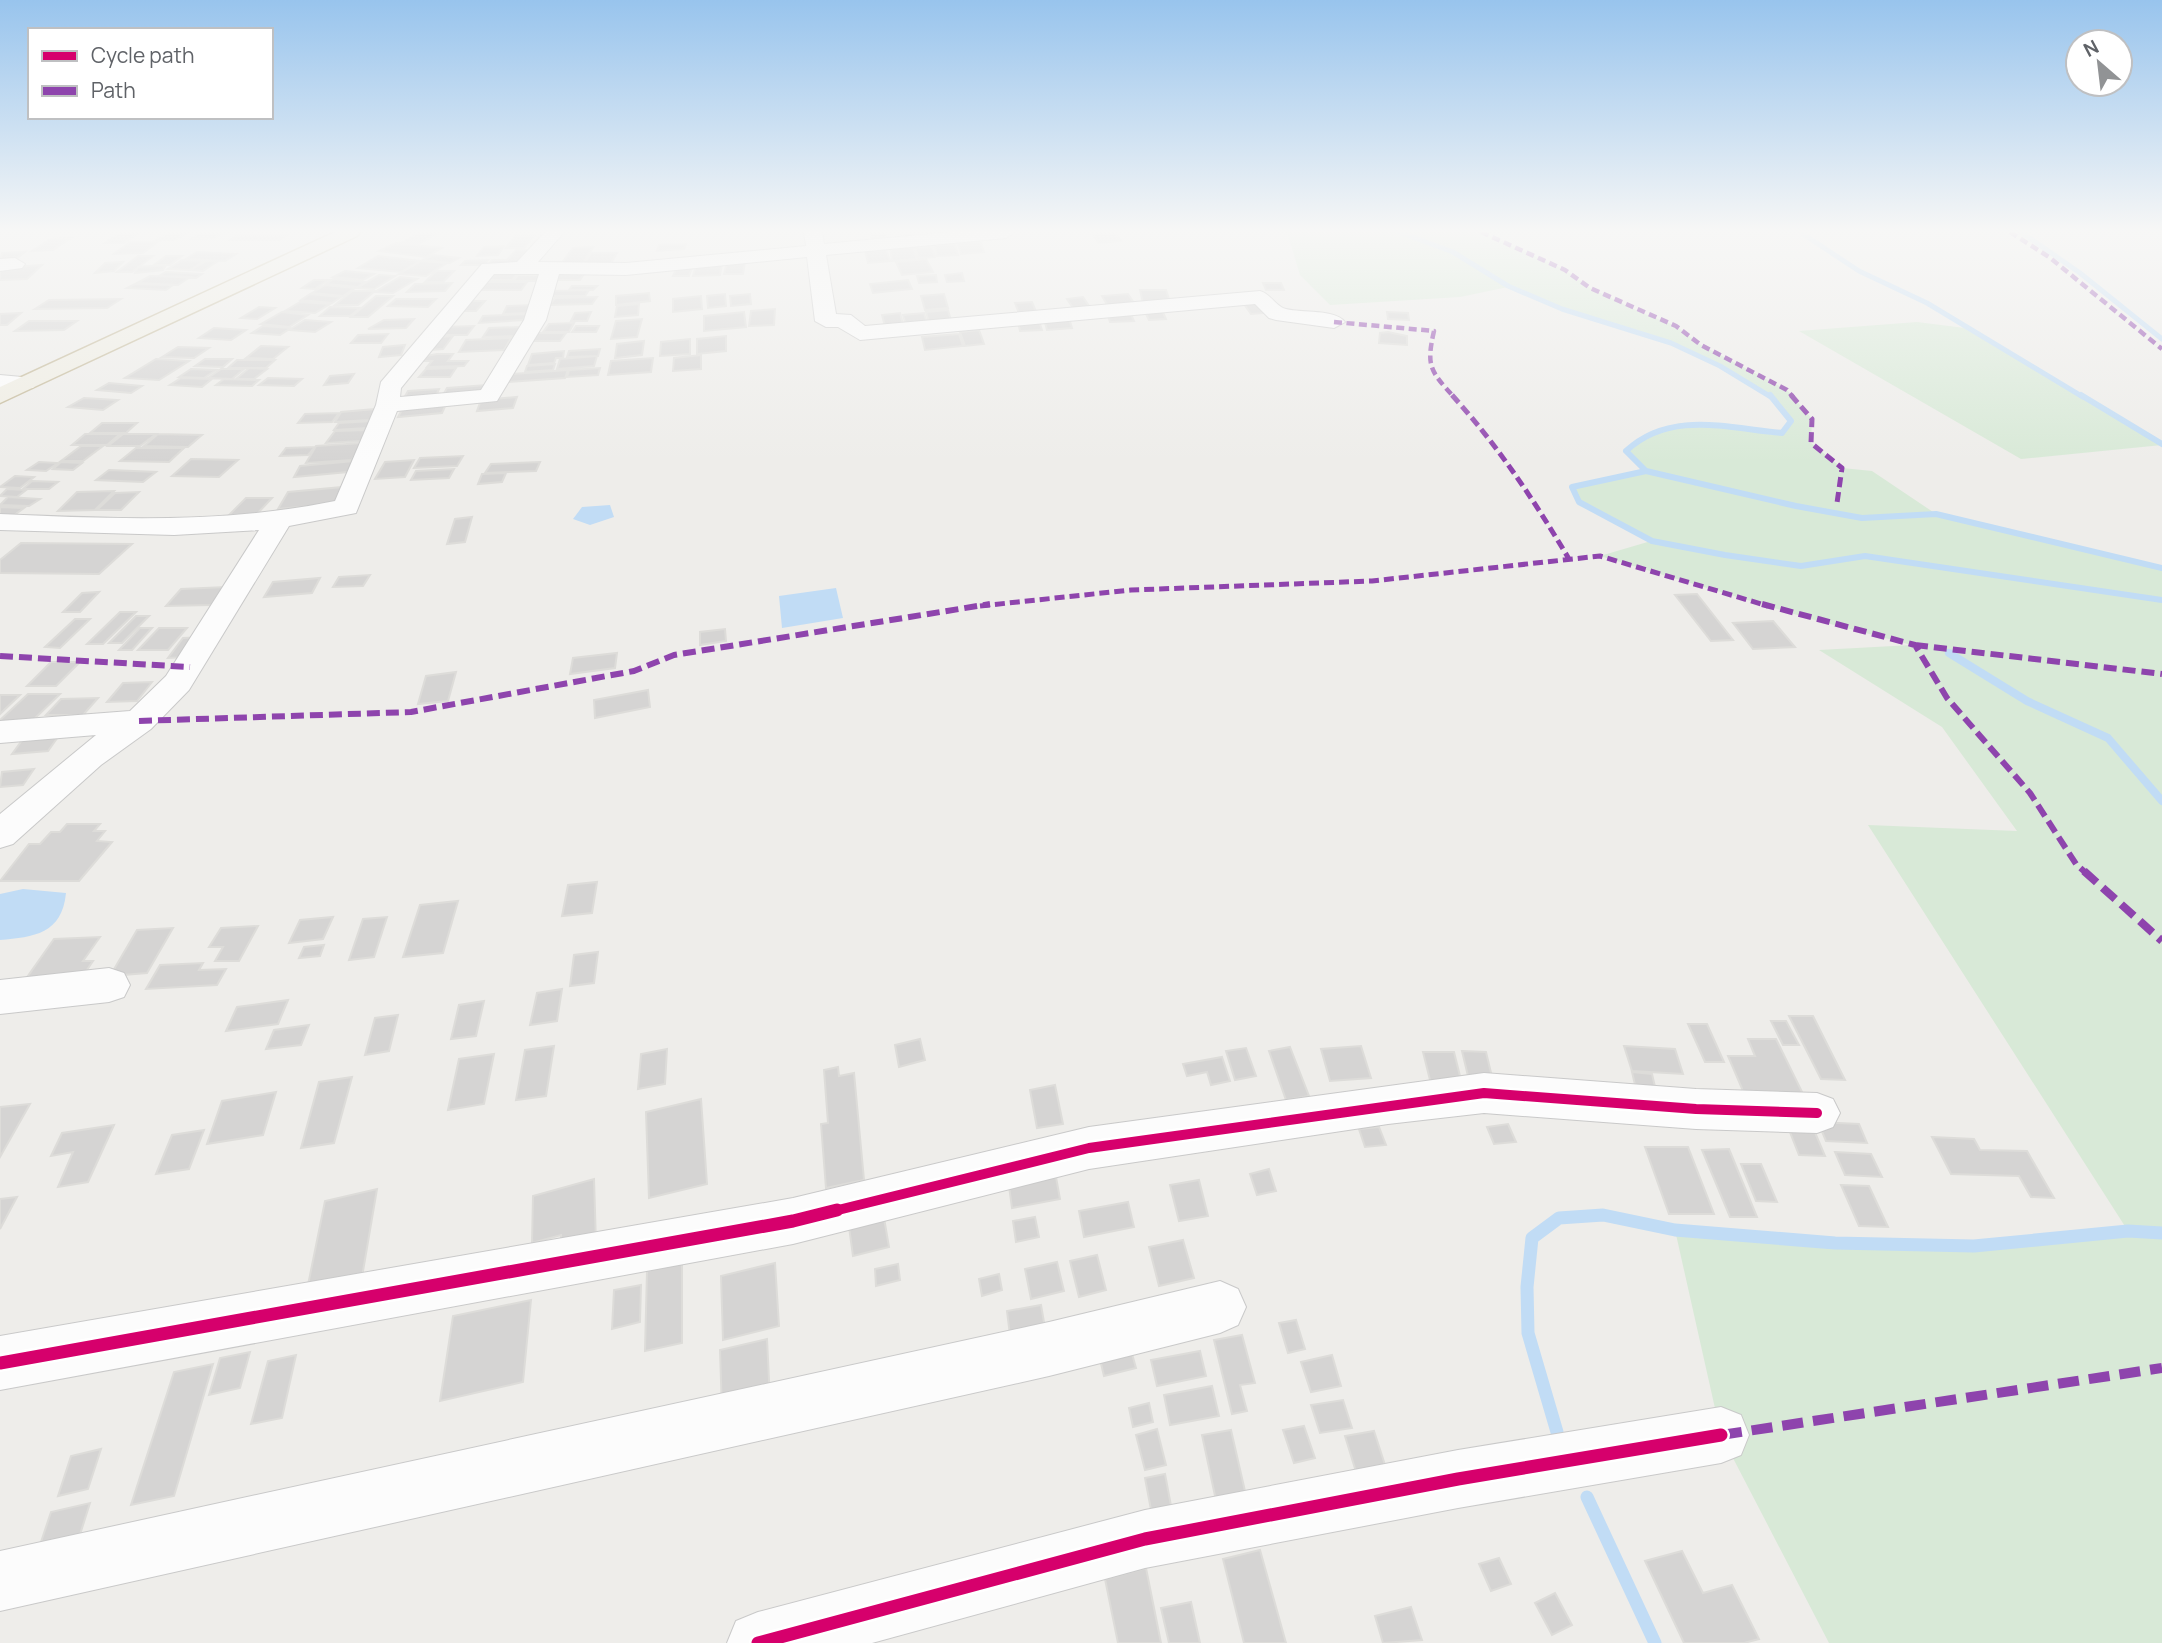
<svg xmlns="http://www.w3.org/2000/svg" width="2162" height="1643" font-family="Manrope,sans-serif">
<rect width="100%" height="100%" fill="#eeedea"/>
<!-- green -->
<path fill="#d8e9d7" d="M 1287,232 L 1520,232 L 1485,233 L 1565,270 L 1590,288 L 1640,312 L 1676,326 L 1701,345 L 1787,390 L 1812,419 L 1811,443 L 1842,468 L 1872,471 L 1936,514 L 2162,568 L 2162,1643 L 1829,1643 L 1721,1435 L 1675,1230 C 1825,1242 1979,1257 2128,1231 L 1868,825 L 2017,831 L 1942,727 L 1819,650 L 1912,645 L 1811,619 L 1600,556 L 1651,541 L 1579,502 L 1572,487 L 1646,471 L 1626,451 L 1641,437 L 1680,423 L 1781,433 L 1791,421 L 1768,393 L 1720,366 L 1671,343 L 1562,309 L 1508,287 L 1460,297 L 1330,305 L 1300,275 Z
M 1917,322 L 1965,328 L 2162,445 L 2021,459 L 1799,331 Z"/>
<!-- water -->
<path fill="#c1dcf5" d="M 610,505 L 614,517 L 590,525 L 573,519 L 582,507 Z
M 836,588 L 843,618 L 782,628 L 779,596 Z
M 23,889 L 66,893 C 62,934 34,937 0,940 L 0,894 Z"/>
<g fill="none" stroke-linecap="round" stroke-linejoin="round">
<!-- stream-far3 -->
<path stroke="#c1dcf5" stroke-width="5" d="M 1399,232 L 1453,252 L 1508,286 L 1562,309 L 1671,343 L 1720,366 L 1771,397
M 1800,232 L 1859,271 L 1927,303 L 2083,397
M 2021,232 L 2080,273 L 2162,339"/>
<!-- stream-far2 -->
<path stroke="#c1dcf5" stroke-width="6" d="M 1770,395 L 1791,421 L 1782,433 C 1727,428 1670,410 1626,451 L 1646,471 L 1796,506 L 1862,518 L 1936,514 L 2162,568
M 2081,395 L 2162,444
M 1646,471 L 1572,487 L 1579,502 L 1652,541 L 1725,555 L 1801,566 L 1865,556 L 2162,600"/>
<!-- stream-far1 -->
<path stroke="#c1dcf5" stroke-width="8" d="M 1949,653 L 2027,701 L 2108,738 L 2162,801"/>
<!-- stream -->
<path stroke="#c1dcf5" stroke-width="13" d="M 1557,1432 L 1528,1333 L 1527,1287 L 1532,1238 L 1559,1218 L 1603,1215 L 1675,1230 L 1835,1243 L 1974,1246 L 2128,1231 L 2162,1233
M 1587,1497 L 1655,1643"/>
</g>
<!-- building -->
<path fill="#d5d4d3" stroke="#dddcd9" stroke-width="2" d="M 139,232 L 124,243 L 105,243 L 120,233 Z
M 169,232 L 188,232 L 175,240 L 156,240 Z
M 200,232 L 223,232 L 214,238 L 191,239 Z
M 421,232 L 440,232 L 420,243 L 403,242 Z
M 870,232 L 885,232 L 889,242 L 872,243 Z
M 1092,232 L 1116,232 L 1121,241 L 1098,243 Z
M 238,235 L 287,235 L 280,240 L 230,240 Z
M 516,236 L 534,236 L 524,248 L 506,248 Z
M 71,238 L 53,250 L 32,251 L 50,239 Z
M 980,240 L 984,252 L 961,254 L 957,242 Z
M 159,241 L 143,253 L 114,254 L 130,242 Z
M 396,243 L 442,248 L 426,257 L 379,251 Z
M 686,244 L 684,249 L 657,251 L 659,245 Z
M 955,244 L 958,255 L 937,256 L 934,245 Z
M 504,246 L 498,255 L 477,256 L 484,247 Z
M 914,246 L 916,259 L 892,261 L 890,248 Z
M 932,246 L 935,257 L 918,258 L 915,247 Z
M 593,247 L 582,265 L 560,265 L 573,248 Z
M 886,249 L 890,261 L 868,263 L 865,251 Z
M 516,250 L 531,250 L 519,265 L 488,266 L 492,260 L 507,260 Z
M 25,252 L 11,263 L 0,263 L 2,253 Z
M 197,252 L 236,254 L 225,261 L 186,259 Z
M 591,253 L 617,253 L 610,265 L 583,266 Z
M 433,255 L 459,258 L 450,263 L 423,260 Z
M 138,256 L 153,256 L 132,272 L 117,272 Z
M 166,256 L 182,256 L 170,265 L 154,265 Z
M 378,256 L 420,261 L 401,272 L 358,268 Z
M 926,259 L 933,272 L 902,275 L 896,262 Z
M 182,260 L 204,261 L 190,270 L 168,269 Z
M 488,260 L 484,265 L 461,265 L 465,261 Z
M 206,261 L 218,261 L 203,271 L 191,270 Z
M 421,261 L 447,263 L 426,276 L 399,274 Z
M 123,262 L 114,271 L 95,273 L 105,263 Z
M 727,262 L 745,262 L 743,274 L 724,274 Z
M 722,264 L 720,275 L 693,276 L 696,265 Z
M 42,265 L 27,279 L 0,280 L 0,268 Z
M 166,265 L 163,270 L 135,273 L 138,267 Z
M 678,265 L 693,265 L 689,276 L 673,276 Z
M 495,270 L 521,270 L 512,280 L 486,280 Z
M 345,271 L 374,274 L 363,280 L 333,277 Z
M 436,271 L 454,271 L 443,282 L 425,282 Z
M 586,271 L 580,280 L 555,280 L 561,272 Z
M 166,272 L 202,274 L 196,278 L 159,276 Z
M 962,273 L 964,281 L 947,282 L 945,275 Z
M 379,275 L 395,276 L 374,289 L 357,288 Z
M 518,275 L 547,275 L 542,281 L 513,281 Z
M 936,275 L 937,282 L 919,283 L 917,276 Z
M 150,276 L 190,277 L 178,285 L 137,283 Z
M 400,277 L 417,279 L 393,293 L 375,292 Z
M 333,279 L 365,282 L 358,287 L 326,284 Z
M 314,280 L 328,280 L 315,289 L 302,288 Z
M 908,280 L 912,289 L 873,293 L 870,284 Z
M 487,282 L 527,282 L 521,290 L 480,290 Z
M 452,283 L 445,291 L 407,292 L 415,284 Z
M 1263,283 L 1281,283 L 1284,290 L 1266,290 Z
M 135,284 L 173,285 L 166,290 L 127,288 Z
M 325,285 L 355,288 L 343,296 L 312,293 Z
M 572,286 L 597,286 L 593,290 L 569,290 Z
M 589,290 L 585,296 L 545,296 L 549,291 Z
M 1140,290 L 1166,290 L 1170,302 L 1143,303 Z
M 352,291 L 375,291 L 358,305 L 335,305 Z
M 649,293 L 650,301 L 616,305 L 616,296 Z
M 310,294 L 341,297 L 332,303 L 301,300 Z
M 725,294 L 726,306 L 708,308 L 707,296 Z
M 750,294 L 751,304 L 731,306 L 730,296 Z
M 944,294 L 948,308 L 925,310 L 921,296 Z
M 1128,294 L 1136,306 L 1109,308 L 1102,296 Z
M 376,296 L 393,296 L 368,317 L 351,317 Z
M 701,296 L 702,309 L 673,312 L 673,299 Z
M 597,297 L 592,304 L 550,305 L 555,298 Z
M 1083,297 L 1091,309 L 1075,311 L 1067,299 Z
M 121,299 L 107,308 L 35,309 L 49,300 Z
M 396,299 L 436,299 L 428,307 L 388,306 Z
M 466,301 L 485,301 L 476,311 L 457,311 Z
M 300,302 L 330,304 L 315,313 L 285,311 Z
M 1032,302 L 1037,314 L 1020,316 L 1015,303 Z
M 1258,303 L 1265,313 L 1251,314 L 1244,304 Z
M 639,304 L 638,315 L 615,317 L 617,306 Z
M 533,305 L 528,313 L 503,314 L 507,306 Z
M 259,307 L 275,308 L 257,319 L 241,318 Z
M 330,307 L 360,308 L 350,316 L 320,316 Z
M 1161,308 L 1166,319 L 1149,320 L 1144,310 Z
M 775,309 L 774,325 L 749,326 L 751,311 Z
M 948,310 L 952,324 L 930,326 L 926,312 Z
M 282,312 L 308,315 L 289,327 L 261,324 Z
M 591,312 L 587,321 L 571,321 L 575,313 Z
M 744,312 L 746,327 L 704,331 L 704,316 Z
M 1130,312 L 1134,321 L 1110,322 L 1107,313 Z
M 1387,312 L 1408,313 L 1409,320 L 1388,319 Z
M 21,313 L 7,325 L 0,325 L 0,314 Z
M 900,313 L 904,328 L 886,330 L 882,315 Z
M 924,313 L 928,327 L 907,329 L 903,315 Z
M 527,314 L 523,320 L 479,323 L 483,316 Z
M 1069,318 L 1072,328 L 1047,330 L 1044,319 Z
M 414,319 L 406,328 L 368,329 L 384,320 Z
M 642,319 L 637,337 L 611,339 L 616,321 Z
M 305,320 L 331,322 L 315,332 L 289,330 Z
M 29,321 L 77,321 L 64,330 L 15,331 Z
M 1039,321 L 1042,330 L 1020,331 L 1018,322 Z
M 574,323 L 569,332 L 543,332 L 549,324 Z
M 263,326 L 291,328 L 280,335 L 252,333 Z
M 474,326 L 467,335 L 436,335 L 443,327 Z
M 576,326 L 599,326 L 596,332 L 572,332 Z
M 521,327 L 516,336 L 483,337 L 489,328 Z
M 214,328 L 246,330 L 231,340 L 199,338 Z
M 979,330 L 984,344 L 965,346 L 960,332 Z
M 1388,332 L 1407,336 L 1407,345 L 1379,343 L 1380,333 Z
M 536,333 L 566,333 L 560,341 L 530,341 Z
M 388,334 L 381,343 L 351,343 L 358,335 Z
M 959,334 L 963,346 L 925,350 L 922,337 Z
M 453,336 L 443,349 L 429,350 L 439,337 Z
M 726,336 L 726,351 L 697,354 L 697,339 Z
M 511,338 L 504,350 L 459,352 L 466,340 Z
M 690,339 L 690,354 L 660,356 L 661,342 Z
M 644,341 L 642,355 L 615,358 L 617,344 Z
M 405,345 L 401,355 L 379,357 L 383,347 Z
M 261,346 L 288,347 L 273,359 L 246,358 Z
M 178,347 L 209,348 L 194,358 L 162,357 Z
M 600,349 L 598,356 L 567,357 L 569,351 Z
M 564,351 L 563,358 L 556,358 L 554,363 L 528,365 L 532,354 Z
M 437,354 L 453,354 L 448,361 L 468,361 L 464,366 L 427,367 L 432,361 L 418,361 L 421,357 Z
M 701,355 L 701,369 L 673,371 L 674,358 Z
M 597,356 L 594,366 L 557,369 L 560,359 Z
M 653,358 L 651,372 L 608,375 L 611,361 Z
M 156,359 L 189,361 L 159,380 L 125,378 Z
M 205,359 L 232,359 L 223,367 L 195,366 Z
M 237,360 L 275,360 L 266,368 L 228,368 Z
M 555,364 L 553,370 L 525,372 L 527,366 Z
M 249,368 L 267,369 L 254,379 L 236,379 Z
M 456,368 L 450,377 L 419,377 L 426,369 Z
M 600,368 L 598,375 L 567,377 L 569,370 Z
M 191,369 L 216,370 L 204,378 L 179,377 Z
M 221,369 L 244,369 L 232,379 L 208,378 Z
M 568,370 L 565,378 L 508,382 L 512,374 Z
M 354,374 L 348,383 L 324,385 L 330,376 Z
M 181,378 L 212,379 L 202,387 L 170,385 Z
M 268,378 L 302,379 L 294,386 L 259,385 Z
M 224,379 L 259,380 L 252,386 L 216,385 Z
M 109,383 L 142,386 L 131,393 L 97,390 Z
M 486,385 L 482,395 L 442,397 L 447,388 Z
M 439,389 L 436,396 L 404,398 L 408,391 Z
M 517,397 L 513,408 L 477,411 L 481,400 Z
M 84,398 L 118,400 L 103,410 L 68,407 Z
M 447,402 L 442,413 L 398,417 L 404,406 Z
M 376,409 L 370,420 L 335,422 L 341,412 Z
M 339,413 L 332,422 L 298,423 L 305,414 Z
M 372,421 L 368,428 L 334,430 L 339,423 Z
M 102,423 L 137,423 L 126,433 L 90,433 Z
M 369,430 L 361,441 L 326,443 L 335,431 Z
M 85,434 L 120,434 L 107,445 L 72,445 Z
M 123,434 L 156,434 L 140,446 L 108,446 Z
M 158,434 L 202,435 L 188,447 L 144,446 Z
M 361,443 L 352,460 L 306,463 L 316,446 Z
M 81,446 L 103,446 L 83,461 L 61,461 Z
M 315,447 L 308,455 L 280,456 L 286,448 Z
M 136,448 L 184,448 L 169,462 L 120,461 Z
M 463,456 L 457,466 L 414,468 L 420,458 Z
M 191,459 L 238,460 L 219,477 L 172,476 Z
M 414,460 L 405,477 L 375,479 L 385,462 Z
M 354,461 L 348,472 L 294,477 L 300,466 Z
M 39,462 L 58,463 L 46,471 L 27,470 Z
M 61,462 L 82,463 L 73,470 L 53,469 Z
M 540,462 L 536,471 L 485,473 L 491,464 Z
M 454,469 L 449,478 L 411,480 L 416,471 Z
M 109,470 L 156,472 L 143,482 L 96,480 Z
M 506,473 L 502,482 L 478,484 L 482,474 Z
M 15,476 L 34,477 L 20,488 L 0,487 Z
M 32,481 L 58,482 L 49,489 L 23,489 Z
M 343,487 L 334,504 L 278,509 L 288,492 Z
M 7,489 L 26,490 L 17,497 L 0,496 Z
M 114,491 L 95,510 L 58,511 L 77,492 Z
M 139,492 L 121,510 L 97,510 L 115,493 Z
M 8,497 L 40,499 L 29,506 L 0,505 Z
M 246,498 L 272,498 L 255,516 L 229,515 Z
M 0,507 L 24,508 L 13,516 L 0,516 Z
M 472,517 L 465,542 L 447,544 L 455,519 Z
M 21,543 L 132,544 L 99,574 L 0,573 L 0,560 Z
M 370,575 L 363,586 L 333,587 L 339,577 Z
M 320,578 L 312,593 L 264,597 L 273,582 Z
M 225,587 L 211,605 L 166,606 L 181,589 Z
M 99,592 L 80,612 L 63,612 L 82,593 Z
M 1697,594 L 1733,640 L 1711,641 L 1675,595 Z
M 120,612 L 136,612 L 103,644 L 87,644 Z
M 136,616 L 149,616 L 122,643 L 109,643 Z
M 75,619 L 90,619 L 60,648 L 45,647 Z
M 1773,621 L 1795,647 L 1753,649 L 1733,623 Z
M 140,628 L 152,628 L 132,650 L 119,650 Z
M 159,628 L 187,628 L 168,650 L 138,650 Z
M 725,629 L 726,641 L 700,645 L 700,632 Z
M 204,637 L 190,657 L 168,658 L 183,638 Z
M 617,653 L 615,668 L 570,674 L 573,658 Z
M 51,662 L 80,662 L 56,686 L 27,686 Z
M 456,672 L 448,701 L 418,704 L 426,676 Z
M 152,682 L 137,701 L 107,702 L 123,683 Z
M 648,690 L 650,707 L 595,718 L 594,700 Z
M 28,694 L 60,694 L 28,725 L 0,725 L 0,720 Z
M 0,695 L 20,695 L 0,714 Z
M 98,698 L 83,715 L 46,715 L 61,699 Z
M 58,737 L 48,751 L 12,754 L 23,739 Z
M 34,769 L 23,785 L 0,787 L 2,772 Z
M 67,824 L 100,824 L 94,831 L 105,831 L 97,841 L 112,842 L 79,881 L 0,881 L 29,844 L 40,844 L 51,832 L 60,832 Z
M 597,882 L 592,913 L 562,916 L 568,885 Z
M 458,901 L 443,953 L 403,957 L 420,905 Z
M 333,917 L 323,939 L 289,943 L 300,920 Z
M 387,917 L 374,957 L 349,960 L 363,919 Z
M 258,926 L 239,961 L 215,961 L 223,947 L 209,947 L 221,928 Z
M 173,928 L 147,973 L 110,976 L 137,930 Z
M 100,937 L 83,961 L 93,961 L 80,980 L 23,983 L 54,939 Z
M 324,945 L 320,956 L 299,958 L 304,947 Z
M 598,952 L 594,983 L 570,986 L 574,955 Z
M 203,963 L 199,970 L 226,969 L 217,985 L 146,989 L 160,965 Z
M 562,989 L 557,1021 L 530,1025 L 537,993 Z
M 288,1000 L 278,1024 L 226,1031 L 237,1007 Z
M 484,1001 L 476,1036 L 451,1039 L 459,1005 Z
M 398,1015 L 389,1051 L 365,1055 L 375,1018 Z
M 1789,1016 L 1813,1016 L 1845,1080 L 1821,1079 Z
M 1771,1021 L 1786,1021 L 1799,1045 L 1783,1045 Z
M 1688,1024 L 1707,1024 L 1724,1062 L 1705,1062 Z
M 309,1025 L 301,1045 L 266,1049 L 274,1030 Z
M 920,1039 L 925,1060 L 899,1067 L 895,1045 Z
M 1748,1039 L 1776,1039 L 1805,1098 L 1746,1098 L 1728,1056 L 1755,1056 Z
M 554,1046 L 546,1096 L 516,1100 L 525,1050 Z
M 1361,1046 L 1371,1078 L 1330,1081 L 1321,1049 Z
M 1624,1046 L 1675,1049 L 1683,1074 L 1632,1071 Z
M 1290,1047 L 1309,1096 L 1286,1100 L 1269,1051 Z
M 1246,1048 L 1256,1076 L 1235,1080 L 1226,1051 Z
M 667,1049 L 665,1084 L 638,1089 L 641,1054 Z
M 1462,1051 L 1486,1052 L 1492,1077 L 1468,1076 Z
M 1423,1052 L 1454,1052 L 1462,1084 L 1431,1084 Z
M 494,1054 L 484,1104 L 448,1110 L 459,1059 Z
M 1222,1057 L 1230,1081 L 1211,1085 L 1207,1072 L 1187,1076 L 1183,1064 Z
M 838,1067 L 839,1076 L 854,1073 L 864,1180 L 826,1188 L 821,1124 L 828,1123 L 824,1070 Z
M 1632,1072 L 1652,1074 L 1656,1091 L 1636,1089 Z
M 352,1077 L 334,1143 L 301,1148 L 319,1082 Z
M 1055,1085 L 1063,1124 L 1037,1128 L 1030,1090 Z
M 276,1092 L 263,1135 L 207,1144 L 222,1101 Z
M 701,1099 L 707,1184 L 649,1198 L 646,1112 Z
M 30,1104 L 0,1157 L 0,1107 Z
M 1786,1122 L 1811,1123 L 1825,1156 L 1799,1155 Z
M 1818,1122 L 1859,1124 L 1867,1143 L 1826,1141 Z
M 1508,1124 L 1516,1142 L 1494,1144 L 1487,1127 Z
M 114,1125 L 88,1182 L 58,1187 L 73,1152 L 51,1156 L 62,1133 Z
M 1379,1127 L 1386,1145 L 1365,1147 L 1359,1129 Z
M 204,1130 L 189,1169 L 156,1174 L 172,1135 Z
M 1932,1137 L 1974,1139 L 1980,1150 L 2027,1151 L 2054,1198 L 2031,1197 L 2019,1176 L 1951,1174 Z
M 1645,1147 L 1688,1147 L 1714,1214 L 1669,1214 Z
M 1729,1149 L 1757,1217 L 1730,1217 L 1702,1150 Z
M 1835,1152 L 1871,1154 L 1882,1177 L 1845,1175 Z
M 1741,1164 L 1761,1164 L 1777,1202 L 1756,1201 Z
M 1269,1169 L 1276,1191 L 1257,1195 L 1250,1174 Z
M 1056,1177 L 1060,1199 L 1012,1208 L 1009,1186 Z
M 594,1179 L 596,1243 L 561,1253 L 561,1235 L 532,1243 L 533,1196 Z
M 1199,1180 L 1208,1216 L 1179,1221 L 1170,1185 Z
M 1841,1185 L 1869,1186 L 1888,1227 L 1859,1226 Z
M 377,1189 L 361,1283 L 306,1295 L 325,1201 Z
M 17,1197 L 0,1229 L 0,1199 Z
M 1128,1202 L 1134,1227 L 1084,1237 L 1079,1211 Z
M 1035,1217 L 1039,1237 L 1016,1242 L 1013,1221 Z
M 884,1218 L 889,1247 L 853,1256 L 849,1227 Z
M 1183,1240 L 1194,1278 L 1159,1286 L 1149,1247 Z
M 1097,1255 L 1106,1290 L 1079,1297 L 1070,1261 Z
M 1057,1262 L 1064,1291 L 1031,1299 L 1025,1269 Z
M 682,1263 L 682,1343 L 645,1351 L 647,1271 Z
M 775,1263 L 779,1326 L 723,1340 L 721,1276 Z
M 898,1264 L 900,1280 L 876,1286 L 875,1269 Z
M 999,1274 L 1002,1290 L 982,1296 L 979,1279 Z
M 641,1285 L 640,1322 L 612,1329 L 614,1290 Z
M 531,1300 L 523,1382 L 440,1401 L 453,1316 Z
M 1041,1305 L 1045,1328 L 1010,1335 L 1007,1311 Z
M 1296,1320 L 1305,1349 L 1288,1353 L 1279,1323 Z
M 1242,1335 L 1255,1383 L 1240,1385 L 1247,1411 L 1232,1414 L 1214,1340 Z
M 767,1339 L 770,1400 L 722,1412 L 720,1350 Z
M 1129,1343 L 1136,1368 L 1104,1376 L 1098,1351 Z
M 1200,1351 L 1206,1376 L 1157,1386 L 1151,1360 Z
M 250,1352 L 240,1388 L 209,1395 L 220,1358 Z
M 296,1355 L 282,1418 L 251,1424 L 268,1361 Z
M 1332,1355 L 1341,1386 L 1311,1392 L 1301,1362 Z
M 213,1364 L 174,1496 L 131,1505 L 174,1372 Z
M 1212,1386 L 1219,1416 L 1170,1425 L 1164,1395 Z
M 1343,1400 L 1352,1428 L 1320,1433 L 1311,1405 Z
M 1149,1403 L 1153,1422 L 1133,1427 L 1129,1408 Z
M 1304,1426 L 1315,1458 L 1294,1463 L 1283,1430 Z
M 1157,1429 L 1166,1465 L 1145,1470 L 1136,1435 Z
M 1231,1430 L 1247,1500 L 1217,1505 L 1202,1435 Z
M 1374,1431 L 1386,1468 L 1357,1475 L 1345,1436 Z
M 101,1449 L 88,1489 L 58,1496 L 71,1456 Z
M 1165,1474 L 1172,1511 L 1152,1515 L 1145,1478 Z
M 90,1503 L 77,1544 L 37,1554 L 51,1512 Z
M 1260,1550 L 1286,1643 L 1244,1643 L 1223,1559 Z
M 1682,1551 L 1703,1593 L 1732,1585 L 1759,1639 L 1744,1643 L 1684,1643 L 1645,1561 Z
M 1499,1558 L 1511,1584 L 1491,1591 L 1479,1564 Z
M 1146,1568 L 1161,1643 L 1118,1643 L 1105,1579 Z
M 1555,1593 L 1572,1625 L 1552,1635 L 1535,1603 Z
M 1191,1602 L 1200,1643 L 1169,1643 L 1161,1608 Z
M 1411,1607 L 1422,1640 L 1383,1643 L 1375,1616 Z"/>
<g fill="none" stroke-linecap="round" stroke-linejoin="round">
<!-- minor casing -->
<g stroke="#c9c9c9" stroke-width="2">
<path id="minor" d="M 545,232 L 564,232 L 538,262 L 626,263 L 806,246 L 804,232 L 822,232 L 824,244 L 952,232 L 1015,232 L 1006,238 L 826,255 L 836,314 L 851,315 L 865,326 L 1260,291 C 1271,294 1276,307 1286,309 C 1302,313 1335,309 1345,322 L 1334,328 L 1276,320 L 1269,318 L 1255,304 L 860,340 L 838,327 L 826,327 L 815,321 L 807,257 L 626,275 L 559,274 L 546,320 L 497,401 L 397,411 L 356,513 L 289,526 L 189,690 L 151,729 L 101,765 L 13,844 L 0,848 L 0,814 L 96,735 L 0,743 L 0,721 L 130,711 L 166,676 L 259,530 L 174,535 L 0,530 L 0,514 C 112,519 224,524 335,501 L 376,405 L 381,382 L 482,264 L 517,262 ZM 494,274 L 539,274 L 524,320 L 481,390 L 400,397 L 401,388 Z
M 15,258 L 25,264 L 22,268 L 0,271 L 0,259 Z
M 0,375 L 33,378 L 37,383 L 33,388 L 0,389 Z
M 109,968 L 124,973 L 130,985 L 124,997 L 109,1002 L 0,1014 L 0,980 Z
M 1484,1073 L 1696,1089 L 1817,1093 L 1833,1099 L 1840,1113 L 1833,1127 L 1817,1133 L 1696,1129 L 1484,1113 L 1388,1124 L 1089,1169 L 793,1244 L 0,1390 L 0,1336 L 793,1198 L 1089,1127 Z
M 1220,1281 L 1238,1289 L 1246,1307 L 1238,1325 L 1220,1333 L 1049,1376 L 0,1611 L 0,1551 L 1049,1322 Z
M 1721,1407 L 1741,1415 L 1749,1435 L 1741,1455 L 1721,1463 L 1458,1508 L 1145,1568 L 872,1643 L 727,1643 L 736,1621 L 758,1612 L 1145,1510 L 1458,1450 Z"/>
</g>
<!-- highway casing -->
<g stroke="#c4b999" stroke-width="3">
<path id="highway" d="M 335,232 L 360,232 L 357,236 L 0,403 L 0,387 Z"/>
</g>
<!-- minor -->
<use href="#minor" fill="#fcfcfc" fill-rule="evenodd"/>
<!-- highway -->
<use href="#highway" fill="#efede3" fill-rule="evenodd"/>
<!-- quiet-far4 -->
<path stroke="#8e44ad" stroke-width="4.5" stroke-dasharray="8 4.5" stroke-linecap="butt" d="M 1481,232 L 1565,270 L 1590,288 L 1676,326 L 1701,345 L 1787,390 L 1793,397
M 2010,232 L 2049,257 L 2162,349
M 1334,322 L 1434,331 C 1426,366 1430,371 1454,397"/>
<!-- quiet-far3 -->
<path stroke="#8e44ad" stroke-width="5" stroke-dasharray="10 5" stroke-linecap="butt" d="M 1452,395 C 1498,446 1534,500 1569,559
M 1791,395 L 1812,419 L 1811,443 L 1842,468 L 1837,503
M 980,606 L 1131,590 L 1372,581 L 1600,556 L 1768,606"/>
<!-- quiet-far2 -->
<path stroke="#8e44ad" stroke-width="6" stroke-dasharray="13 6" stroke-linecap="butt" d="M 1762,604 L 1915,645 L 1947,698 L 2030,793 L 2076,864 L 2086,873
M 1915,645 L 2162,674
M 0,656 L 190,667
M 139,721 L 411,712 L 634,671 L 674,655 L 990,604"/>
<!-- quiet-far1 -->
<path stroke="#8e44ad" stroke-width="8" stroke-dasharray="17 8" stroke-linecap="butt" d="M 2084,871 L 2162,941"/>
<!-- quiet -->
<path stroke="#8e44ad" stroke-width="10" stroke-dasharray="21 10" stroke-linecap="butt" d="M 1721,1435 L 2162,1368"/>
<!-- cycleway-far1 casing -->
<g stroke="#fff" stroke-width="15">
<path id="cycleway-far1" d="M 830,1212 L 1089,1148 L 1484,1093 L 1696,1109 L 1817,1113"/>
</g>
<!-- cycleway casing -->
<g stroke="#fff" stroke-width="18">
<path id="cycleway" d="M 0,1363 L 793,1221 L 837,1210
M 758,1643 L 1145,1539 L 1458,1479 L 1721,1435"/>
</g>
<!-- cycleway-far1 -->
<use href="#cycleway-far1" stroke="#d6006c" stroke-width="10"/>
<!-- cycleway -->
<use href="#cycleway" stroke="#d6006c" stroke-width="13"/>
</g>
<!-- sky -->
<linearGradient id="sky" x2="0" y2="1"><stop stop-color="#98c4ed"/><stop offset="0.5" stop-color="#f7f7f6"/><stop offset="1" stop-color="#f7f7f6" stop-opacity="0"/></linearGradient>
<rect width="2162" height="462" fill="url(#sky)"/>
<!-- legend -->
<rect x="28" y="28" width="245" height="91" fill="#ffffff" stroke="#bfc0c2" stroke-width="2"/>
<rect x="42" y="51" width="35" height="10" fill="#d6006c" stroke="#bfc0c2" stroke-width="2"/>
<text x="91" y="63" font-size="21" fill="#5f6267">Cycle path</text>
<rect x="42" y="86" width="35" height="10" fill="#8e44ad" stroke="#bfc0c2" stroke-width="2"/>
<text x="91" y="98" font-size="21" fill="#5f6267">Path</text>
<!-- north arrow -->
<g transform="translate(2099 63) rotate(332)"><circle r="33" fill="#ffffff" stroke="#bfc0c2" stroke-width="2"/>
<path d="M0-5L12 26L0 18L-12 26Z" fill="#919395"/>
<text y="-10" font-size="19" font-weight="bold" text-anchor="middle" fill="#5f6267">N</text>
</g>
</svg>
